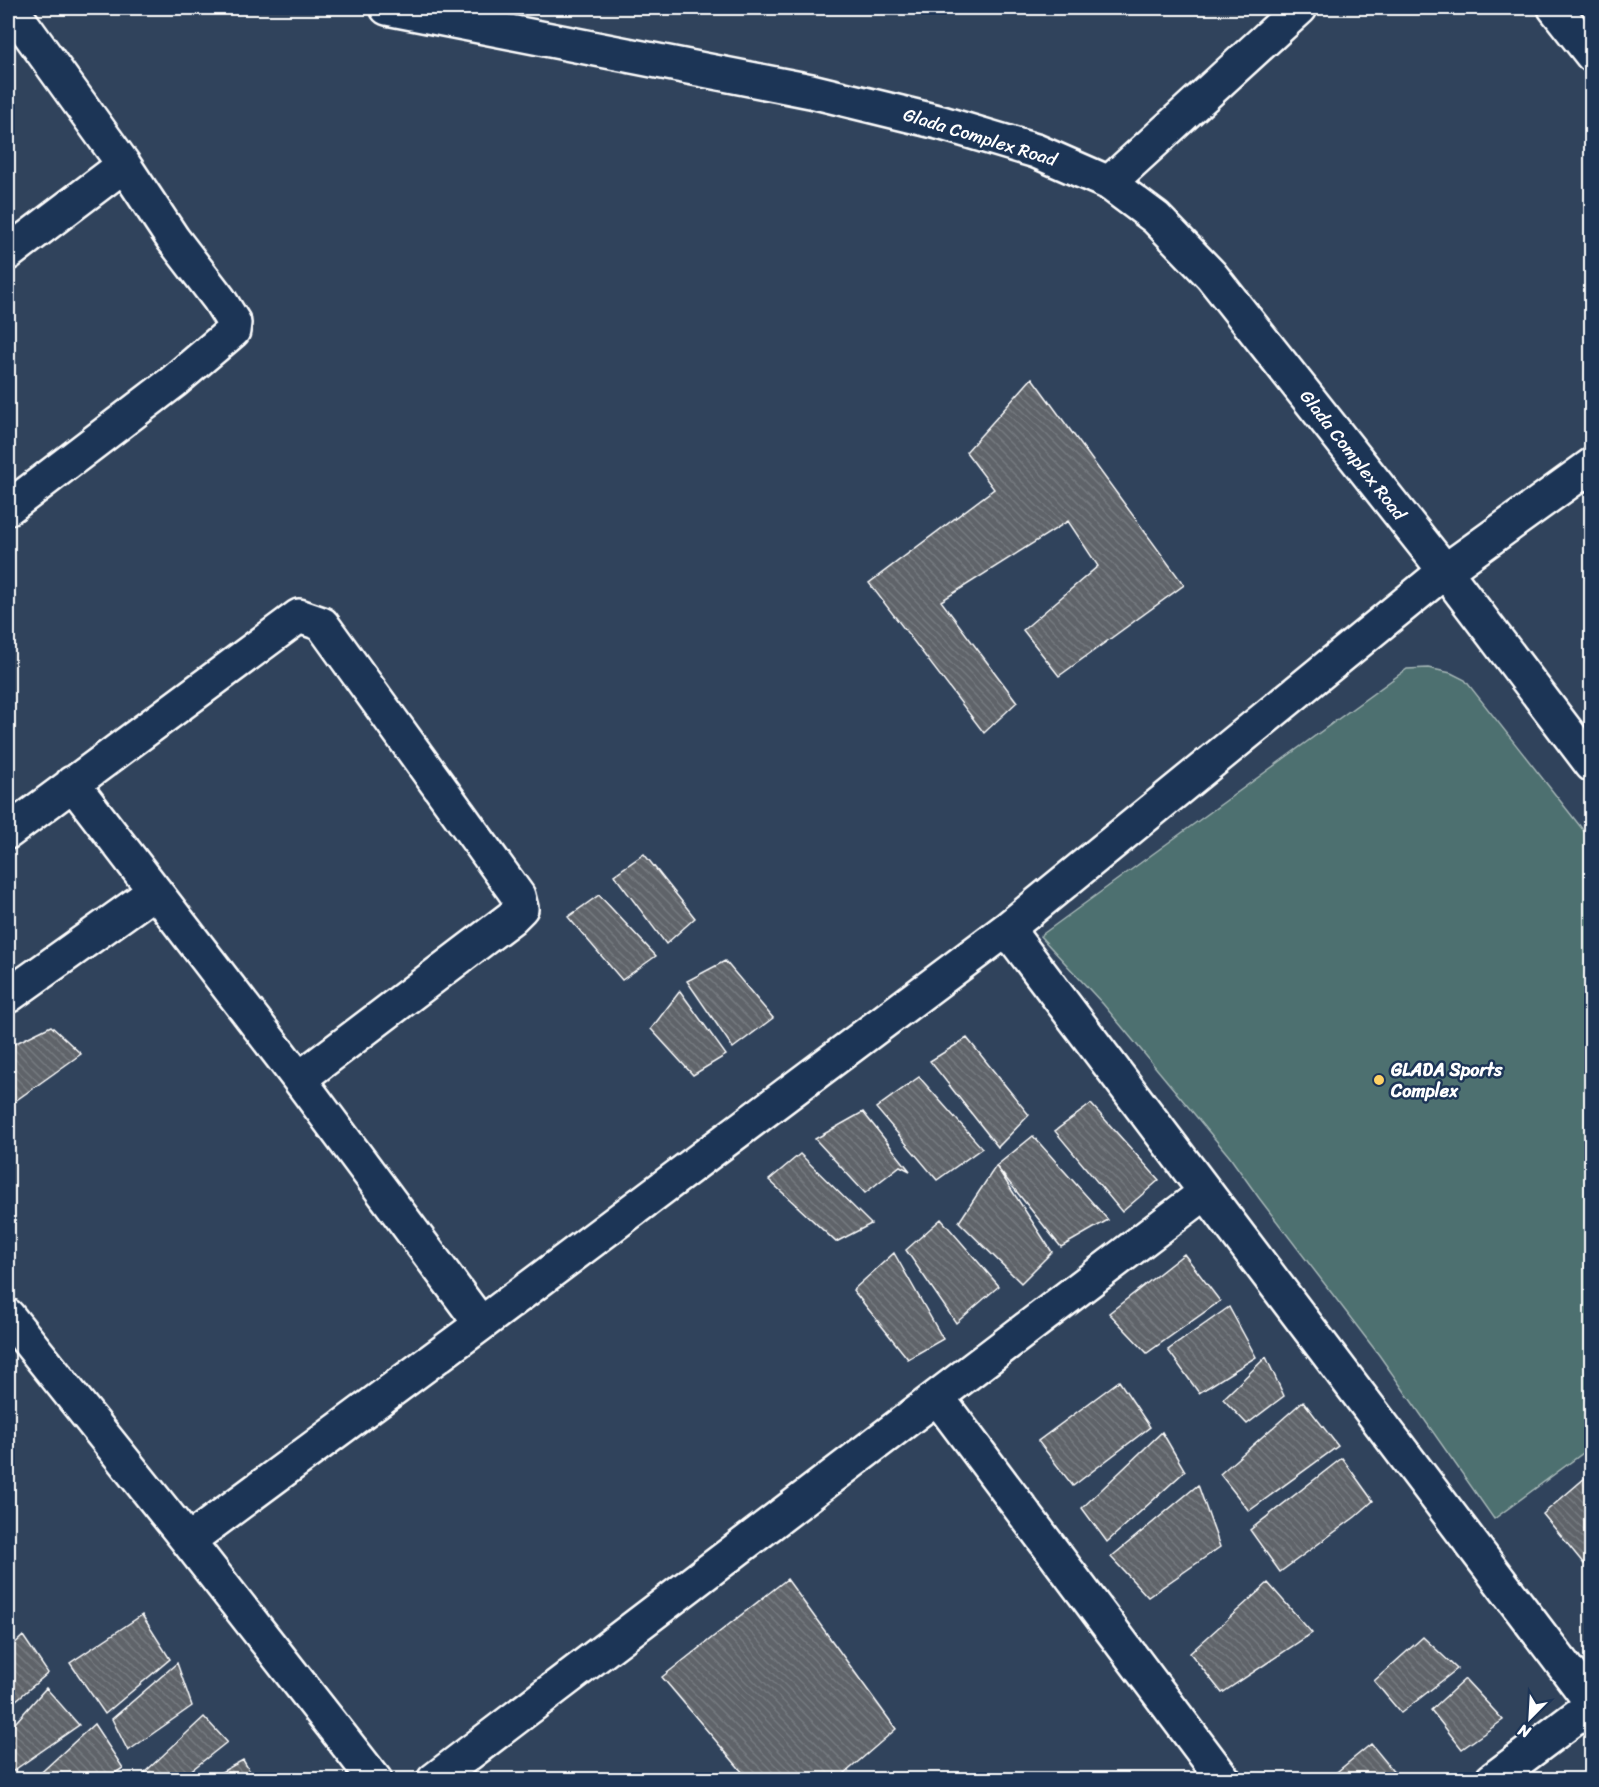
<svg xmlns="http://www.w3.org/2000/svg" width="1599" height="1787" font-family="Sriracha,sans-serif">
<defs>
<pattern id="building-back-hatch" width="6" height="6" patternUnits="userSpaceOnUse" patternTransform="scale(1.5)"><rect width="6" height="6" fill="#5e6369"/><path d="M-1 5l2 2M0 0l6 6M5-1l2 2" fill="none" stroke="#767a80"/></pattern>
</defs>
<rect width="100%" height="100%" fill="#30435c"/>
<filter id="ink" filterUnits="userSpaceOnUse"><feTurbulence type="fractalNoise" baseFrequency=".0167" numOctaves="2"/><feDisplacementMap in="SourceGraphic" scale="12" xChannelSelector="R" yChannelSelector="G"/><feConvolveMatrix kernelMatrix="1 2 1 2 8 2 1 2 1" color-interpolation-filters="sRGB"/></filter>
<g filter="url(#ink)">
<!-- pitch -->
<path fill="#4d6f6f" stroke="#a6b7b7" stroke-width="1.5" d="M 1428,668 L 1451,673 L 1465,680 L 1591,840 L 1591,1447 L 1494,1519 L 1379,1355 L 1259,1198 L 1229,1156 L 1103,1004 L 1040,936 L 1407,669 Z"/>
<!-- building -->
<path fill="url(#building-back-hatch)" stroke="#fff" stroke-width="1.5" d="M 1032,378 L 1184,585 L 1059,676 L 1023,630 L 1098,566 L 1068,521 L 941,601 L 1017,702 L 984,733 L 869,583 L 994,489 L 966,452 Z
M 644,854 L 695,918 L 666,944 L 614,875 Z
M 599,895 L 656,956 L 622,980 L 568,917 Z
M 725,961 L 773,1018 L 733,1048 L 687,981 Z
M 680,991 L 726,1055 L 693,1075 L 651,1029 Z
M 51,1026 L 81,1054 L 8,1106 L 8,1047 Z
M 967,1038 L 1029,1115 L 998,1147 L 930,1061 Z
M 919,1077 L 982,1148 L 937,1180 L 876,1108 Z
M 1091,1104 L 1159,1180 L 1122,1212 L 1055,1131 Z
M 863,1112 L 910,1171 L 900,1166 L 865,1193 L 815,1139 Z
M 1033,1136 L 1108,1220 L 1061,1247 L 996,1166 Z
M 800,1154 L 871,1224 L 836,1242 L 769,1180 Z
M 996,1166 L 1052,1252 L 1021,1283 L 959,1222 Z
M 941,1219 L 999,1286 L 956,1323 L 906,1250 Z
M 894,1253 L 943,1339 L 908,1359 L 853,1290 Z
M 1184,1254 L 1220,1301 L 1147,1353 L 1109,1313 Z
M 1229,1307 L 1256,1357 L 1199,1393 L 1168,1350 Z
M 1266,1357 L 1284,1396 L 1247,1424 L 1223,1399 Z
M 1119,1381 L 1150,1427 L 1073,1486 L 1038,1441 Z
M 1303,1401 L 1338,1446 L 1249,1511 L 1220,1474 Z
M 1162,1432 L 1185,1471 L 1107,1542 L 1082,1508 Z
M 1342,1458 L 1373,1501 L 1355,1517 L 1280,1572 L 1250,1530 Z
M 1592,1472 L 1592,1559 L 1584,1564 L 1543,1514 Z
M 1198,1485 L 1220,1547 L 1148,1597 L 1111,1557 Z
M 787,1579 L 896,1729 L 837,1780 L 749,1780 L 662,1677 Z
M 1268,1583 L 1312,1633 L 1222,1693 L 1190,1653 Z
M 142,1615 L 170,1659 L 105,1714 L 70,1663 Z
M 23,1636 L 48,1673 L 8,1707 L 8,1650 Z
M 1423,1637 L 1457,1669 L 1401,1713 L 1374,1681 Z
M 177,1663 L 192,1706 L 128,1751 L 112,1719 Z
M 1465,1679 L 1503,1720 L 1462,1749 L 1431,1710 Z
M 46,1688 L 79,1725 L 10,1773 L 8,1770 L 8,1731 Z
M 204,1717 L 227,1742 L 179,1780 L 151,1780 L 145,1772 Z
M 94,1724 L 123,1768 L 104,1780 L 33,1780 Z
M 1371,1744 L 1401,1780 L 1327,1780 Z
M 243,1760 L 255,1780 L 207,1780 Z"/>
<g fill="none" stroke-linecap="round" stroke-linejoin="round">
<!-- minor casing -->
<g stroke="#fff" stroke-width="38">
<path id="minor" d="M 1555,8 L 1592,55
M 1109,183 L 1300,8
M 8,253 L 124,165
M 8,508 L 173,382 L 233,331 L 234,323 L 219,299 L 173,239 L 124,165 L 11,8
M 72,783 L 299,1079 L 481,1324
M 8,832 L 299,616 L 322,624 L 518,896 L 521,908 L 511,918 L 299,1079
M 1007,929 L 1592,1703
M 8,996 L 155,891
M 8,1316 L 188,1541 L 481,1324 L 1007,929 L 1445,571 L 1592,465
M 937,1397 L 1224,1780
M 188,1541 L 375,1780
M 434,1780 L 1206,1192
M 1492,1780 L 1592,1705"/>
</g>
<!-- tertiary casing -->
<g stroke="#fff" stroke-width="38">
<path id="tertiary" d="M 387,8 L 811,91 L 942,123 L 1036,151 L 1109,183 L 1156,218 L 1211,275 L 1445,571 L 1592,765"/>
</g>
<!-- minor -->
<use href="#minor" stroke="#1d3557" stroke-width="33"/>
<!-- tertiary -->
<use href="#tertiary" stroke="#1d3557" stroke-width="33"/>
</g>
</g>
<!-- markers -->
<circle fill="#ffd166" stroke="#1d3557" stroke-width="2" cx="1379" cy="1080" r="6"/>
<g text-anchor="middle" stroke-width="5" stroke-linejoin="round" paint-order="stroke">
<!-- street labels -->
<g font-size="18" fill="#fff" stroke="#1d3557">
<text transform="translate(980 137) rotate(17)" y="6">Glada Complex Road</text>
<text transform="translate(1353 455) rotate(52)" y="6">Glada Complex Road</text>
</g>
<!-- poi labels -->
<g font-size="18" font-weight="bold" fill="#fff" stroke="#1d3557" text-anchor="start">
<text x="1391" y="1076">GLADA Sports<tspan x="1391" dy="21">Complex</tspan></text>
</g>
</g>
<!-- margin -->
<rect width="1599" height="1787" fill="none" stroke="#1d3557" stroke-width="30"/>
<rect x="15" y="15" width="1569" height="1757" fill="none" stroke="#fff" stroke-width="2" filter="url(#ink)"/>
<!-- north arrow -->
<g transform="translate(1530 1718) rotate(204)" stroke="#1d3557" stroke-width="4.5" paint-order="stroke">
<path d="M0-4.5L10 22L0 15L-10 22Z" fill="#ffffff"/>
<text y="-9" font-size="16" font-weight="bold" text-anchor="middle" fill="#ffffff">N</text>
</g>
</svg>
